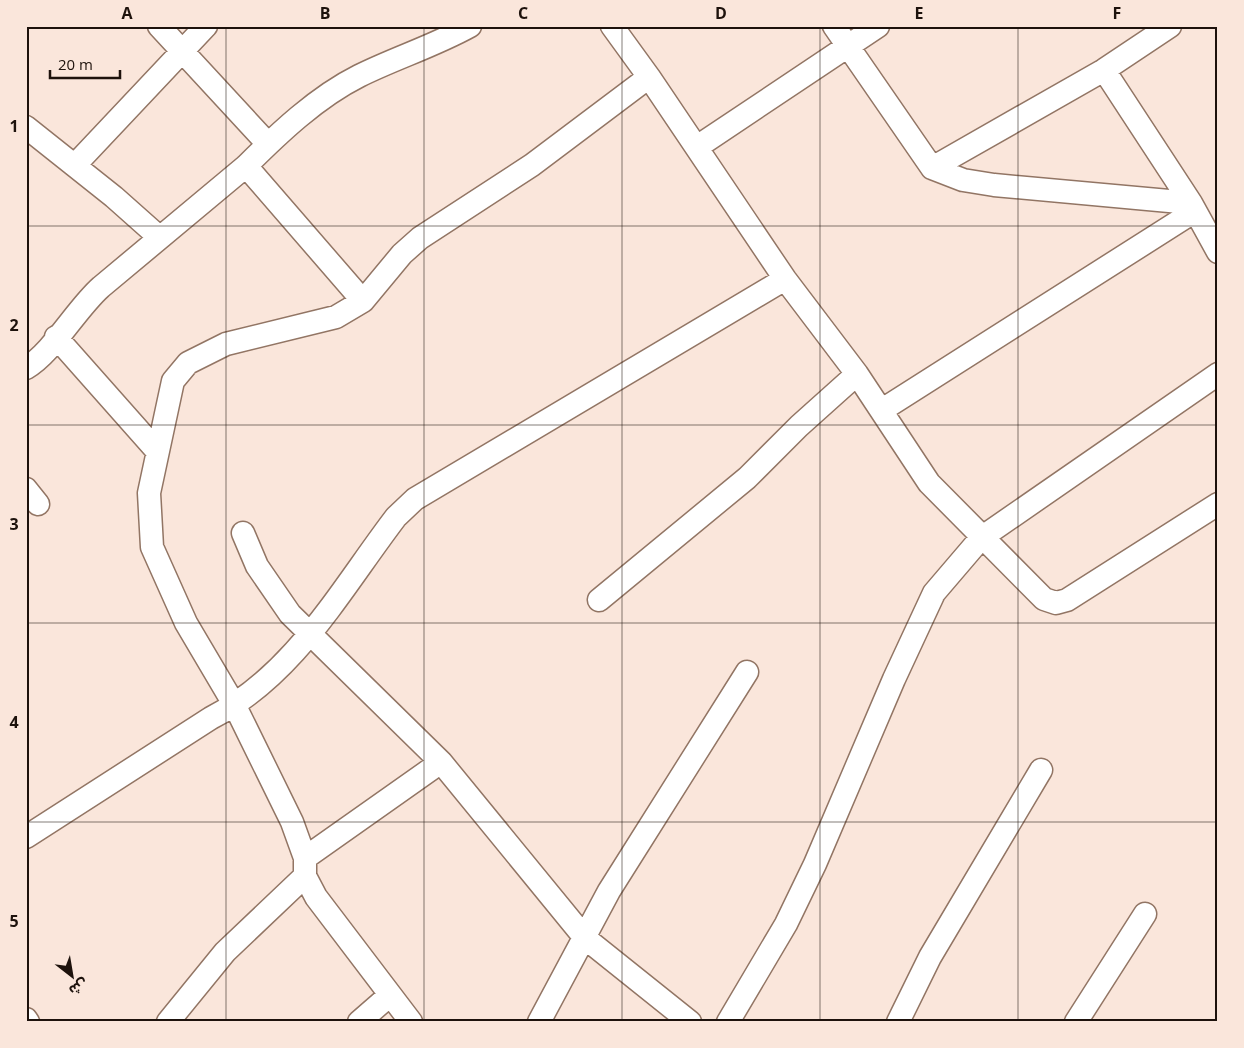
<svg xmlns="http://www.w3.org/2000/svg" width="1244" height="1048" font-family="'Open Sans','Noto Sans Arabic',sans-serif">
<rect width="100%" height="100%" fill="#fae6db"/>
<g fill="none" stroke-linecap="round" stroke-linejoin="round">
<!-- street casing -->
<g stroke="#927564" stroke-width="25">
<path id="street" d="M 159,26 L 268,144
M 612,26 L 649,77 L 785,279 L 857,374 L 929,483 L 1044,599 L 1056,603 L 1067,600 L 1218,504
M 834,26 L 932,168 L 963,180 L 994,185 L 1191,203
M 1104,70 L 1191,203 L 1218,252
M 26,127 L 114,197 L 159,237
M 697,147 L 878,26
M 75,165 L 206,26
M 246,166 L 363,301
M 932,168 L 1104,70 L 1170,26
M 56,337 L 157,451
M 26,368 C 53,352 76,309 101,287 L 246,166 C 279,133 317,97 359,76 C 395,58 434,46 470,26
M 882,410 L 1195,211
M 26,489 L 38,504
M 243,533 L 257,566 L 290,614 L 441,762 L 585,938 L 690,1022
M 599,600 L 747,478 L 799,426 L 857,374
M 26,837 L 211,718 C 294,676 341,589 396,517 L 415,499 L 785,279
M 305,858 L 441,762
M 26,1019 L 28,1022
M 168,1022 L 225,952 L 305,876
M 359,1022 L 390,995
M 411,1022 L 316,897 L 305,876 L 305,858 L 292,822 L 235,706 L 186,623 L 152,547 L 149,493 L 173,381 L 188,363 L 226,344 L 336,317 L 363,301 L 402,254 L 420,238 L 532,165 L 649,77
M 539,1022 L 609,891 L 747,672
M 728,1022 L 786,924 L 815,864 L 894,679 L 934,593 L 981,538 L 1218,374
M 898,1022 L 930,957 L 1041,770
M 1076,1022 L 1145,914"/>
</g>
<!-- street -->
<use href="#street" stroke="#fff" stroke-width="22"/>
</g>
<!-- grid -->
<path fill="none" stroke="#1d120c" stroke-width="1" stroke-opacity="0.55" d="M 226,26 L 226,1022M 424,26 L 424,1022M 622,26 L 622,1022M 820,26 L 820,1022M 1018,26 L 1018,1022M 26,226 L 1218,226M 26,425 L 1218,425M 26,623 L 1218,623M 26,822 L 1218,822"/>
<!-- border -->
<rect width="1244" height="1048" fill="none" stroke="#fae6db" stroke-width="55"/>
<!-- north arrow -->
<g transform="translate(72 976) rotate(149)" stroke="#fae6db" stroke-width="4" paint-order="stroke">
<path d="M0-4L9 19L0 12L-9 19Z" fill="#1d120c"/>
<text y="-8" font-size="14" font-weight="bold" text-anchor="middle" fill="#1d120c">ش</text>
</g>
<!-- scale -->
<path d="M50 70v8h70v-8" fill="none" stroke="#1d120c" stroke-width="2.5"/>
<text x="58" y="70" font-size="15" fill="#1d120c" stroke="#fae6db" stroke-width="4" paint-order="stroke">20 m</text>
<rect x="28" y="28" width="1188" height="992" fill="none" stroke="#1d120c" stroke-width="2"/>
<g font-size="16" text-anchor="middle" font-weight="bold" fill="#1d120c">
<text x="127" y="19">A</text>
<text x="325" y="19">B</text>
<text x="523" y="19">C</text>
<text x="721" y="19">D</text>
<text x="919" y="19">E</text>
<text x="1117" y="19">F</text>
<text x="14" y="132">1</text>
<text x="14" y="331">2</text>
<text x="14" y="530">3</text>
<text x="14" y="728">4</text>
<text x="14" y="927">5</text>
</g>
</svg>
